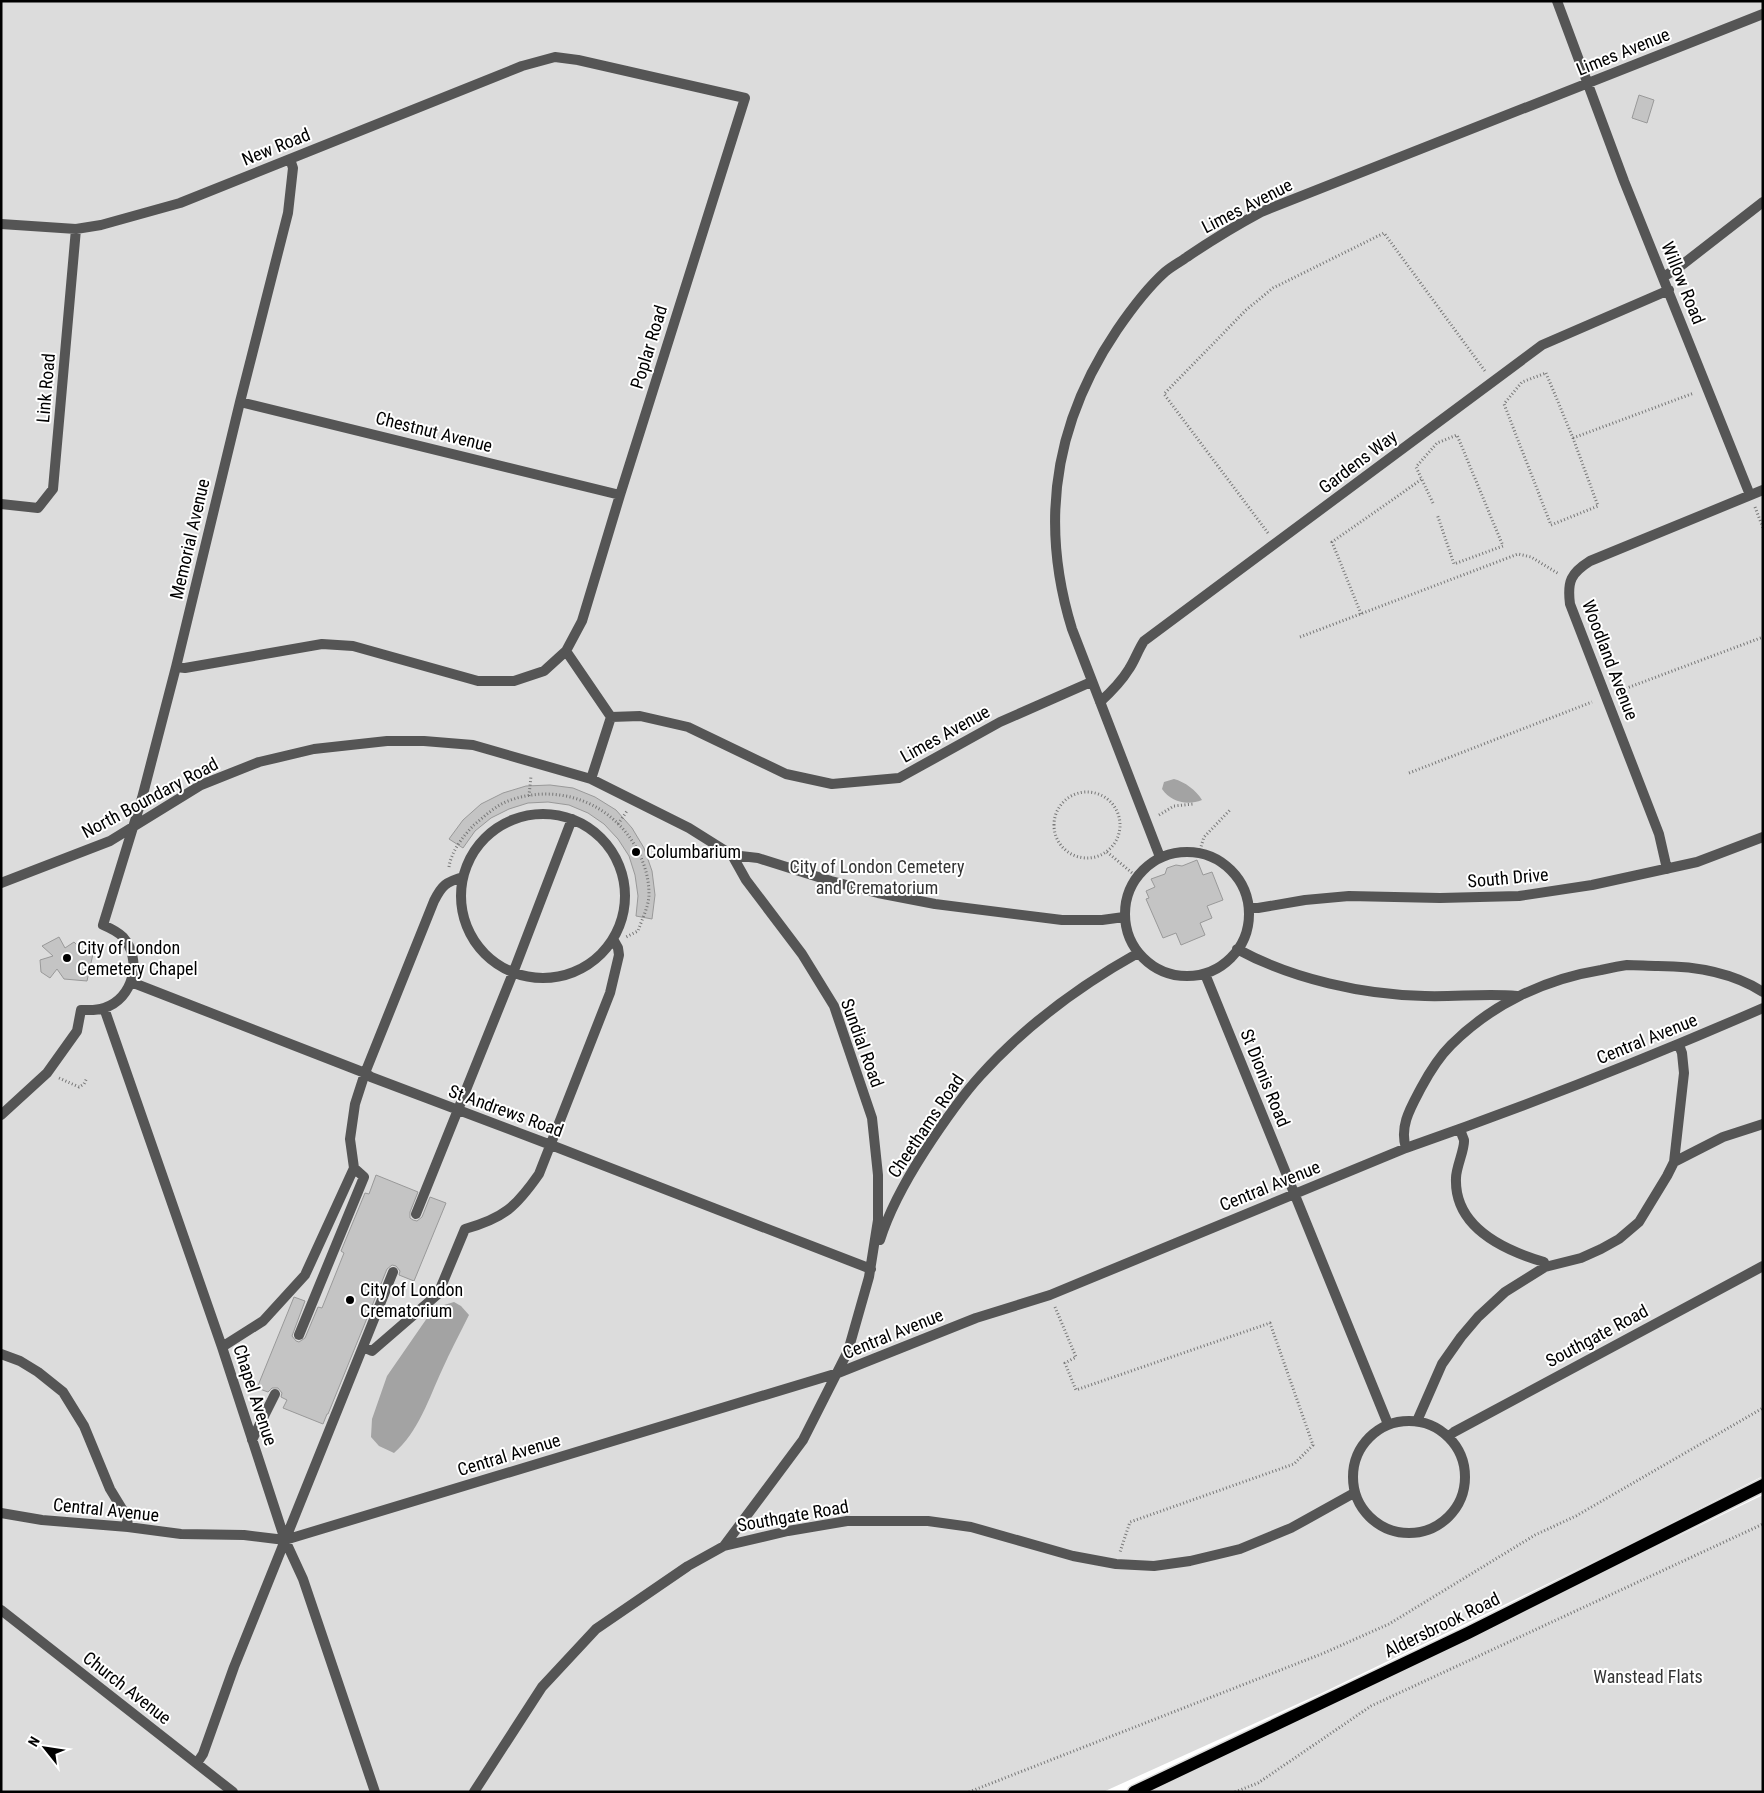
<svg xmlns="http://www.w3.org/2000/svg" width="1764" height="1793" font-family="'Roboto Condensed',sans-serif">
<rect width="100%" height="100%" fill="#fff"/>
<!-- green -->
<path fill="#dcdcdc" d="M 1,1 L 1763,1 L 1763,1476 L 1628,1545 L 1322,1693 L 1103,1792 L 1,1792 Z
M 1763,1495 L 1763,1792 L 1150,1792 Z"/>
<!-- water -->
<path fill="#a3a3a3" d="M 1174,779 C 1185,782 1196,790 1202,800 C 1187,806 1171,802 1162,789 L 1164,782 Z
M 454,1302 L 461,1306 L 469,1315 C 460,1333 450,1352 442,1370 C 429,1398 418,1433 394,1453 L 379,1446 L 371,1437 L 372,1419 L 387,1376 L 434,1308 Z"/>
<!-- building -->
<path fill="#c4c4c4" stroke="#999" d="M 1639,95 L 1654,100 L 1647,123 L 1632,118 Z
M 550,785 L 573,788 L 595,797 L 616,810 L 632,828 L 644,848 L 652,871 L 655,895 L 652,919 L 636,916 L 638,896 L 635,875 L 629,856 L 618,839 L 604,824 L 588,813 L 569,805 L 548,802 L 528,803 L 509,809 L 491,818 L 475,831 L 463,848 L 449,839 L 463,820 L 481,804 L 503,793 L 526,786 Z
M 1197,860 L 1203,875 L 1212,872 L 1223,900 L 1207,906 L 1212,918 L 1200,923 L 1205,935 L 1181,945 L 1176,933 L 1163,938 L 1146,899 L 1149,898 L 1146,891 L 1155,887 L 1151,879 L 1165,874 L 1167,868 L 1176,865 L 1182,866 Z
M 59,937 L 65,948 L 74,942 L 82,950 L 92,951 L 92,954 L 93,954 L 87,981 L 64,979 L 57,969 L 50,978 L 41,972 L 40,960 L 53,956 L 42,946 Z
M 376,1175 L 418,1192 L 410,1212 L 410,1218 L 413,1220 L 417,1221 L 422,1217 L 430,1197 L 446,1203 L 414,1281 L 399,1275 L 400,1271 L 396,1266 L 392,1265 L 387,1269 L 328,1414 L 327,1414 L 323,1424 L 283,1408 L 287,1400 L 281,1397 L 282,1393 L 278,1388 L 272,1388 L 268,1392 L 257,1388 L 294,1297 L 305,1301 L 292,1336 L 296,1341 L 299,1342 L 305,1338 L 318,1307 L 322,1308 L 344,1253 L 341,1251 L 365,1193 L 369,1194 Z"/>
<g fill="none" stroke-linecap="round" stroke-linejoin="round">
<!-- primary casing -->
<g stroke="#dbdbdb" stroke-width="15">
<path id="primary" d="M 1134,1792 L 1468,1633 L 1763,1485"/>
</g>
<!-- path -->
<path stroke="#777" stroke-width="3" stroke-dasharray="1 2.5" stroke-linecap="butt" d="M 1546,373 L 1573,438 L 1598,506 L 1551,525 L 1504,404 L 1522,382 Z
M 1573,438 L 1694,393
M 1433,503 L 1416,467 L 1437,443 L 1457,435 L 1503,546 L 1454,564 L 1437,514
M 1755,507 L 1763,528
M 1268,533 L 1164,394 L 1246,310 L 1273,288 L 1384,233 L 1485,371
M 1361,614 L 1332,542 L 1422,479
M 1300,637 L 1518,554 L 1531,557 L 1559,574
M 1619,691 L 1763,637
M 1409,773 L 1592,702
M1054 825a33 33 0 1 1 66 0a33 33 0 1 1-66 0Z
M 529,796 L 531,776
M 1159,815 L 1174,806 L 1193,804
M 618,824 L 627,811
M 1107,852 L 1137,877
M 1199,853 L 1204,837 L 1231,809
M 449,867 C 451,852 463,836 474,825 C 485,816 495,806 508,801 C 556,783 608,801 634,844 C 643,859 649,876 649,894 C 649,906 642,919 638,931 L 626,937
M 59,1078 L 79,1087 L 84,1084 L 87,1078
M 1055,1307 L 1076,1357 L 1065,1363 L 1076,1390 L 1270,1323 L 1313,1445 L 1294,1464 L 1130,1522 L 1120,1552
M 969,1792 L 1324,1653 L 1389,1624 L 1535,1535 L 1576,1516 L 1763,1408
M 1235,1792 L 1258,1783 L 1371,1706 L 1763,1524"/>
<!-- lane -->
<path stroke="#555" stroke-width="10" d="M 1557,1 L 1624,181 L 1750,495
M 1,224 L 76,229 L 101,225 L 180,203 L 522,66 L 555,57 L 578,60 L 745,98 L 620,495 L 582,621 L 566,651 L 611,717 L 591,779
M 1663,277 L 1678,268 L 1763,202
M 240,402 L 620,495
M 1,504 L 38,508 L 53,489 L 76,229
M 176,667 L 185,668 L 322,644 L 353,646 L 478,681 L 514,681 L 544,671 L 566,651
M 1100,702 C 1111,692 1121,682 1129,669 C 1135,660 1138,650 1144,641 L 1542,345 L 1669,290
M 611,717 L 640,716 L 688,727 L 786,774 L 832,784 L 899,778 L 1000,722 L 1091,682
M461 896a82 82 0 1 1 164 0a82 82 0 1 1-164 0Z
M1125 914a62 62 0 1 1 124 0a62 62 0 1 1-124 0Z
M 1160,857 L 1072,629 C 1039,522 1054,423 1117,330 C 1130,311 1147,288 1165,272 C 1172,266 1180,262 1187,257 C 1212,240 1235,226 1261,212 L 1763,14
M 1667,869 L 1659,834 L 1570,604 C 1567,581 1571,573 1590,561 L 1763,490
M 1,883 L 110,841 L 201,785 L 259,762 L 314,749 L 387,741 L 424,741 L 473,745 L 591,779 L 689,828 L 732,855 L 758,858 L 831,881 L 878,893 L 935,904 L 1062,920 L 1102,920 L 1124,917
M 1249,908 L 1258,908 L 1305,900 L 1349,896 L 1440,898 L 1519,896 L 1592,885 L 1697,862 L 1763,837
M 1237,949 C 1292,979 1364,995 1425,996 C 1456,997 1487,993 1517,996
M 1205,974 L 1388,1424
M 131,982 L 365,1073 L 371,1077 L 551,1145 L 871,1269
M 104,1008 L 222,1347 L 285,1540 L 303,1579 L 375,1792
M 1,1115 L 47,1073 L 77,1031 L 81,1010 C 89,1010 96,1011 104,1008 C 133,999 143,960 123,937 C 117,931 110,928 103,925 L 142,798 L 176,667 L 240,402 L 288,213 L 293,168 L 290,159
M 1460,1129 C 1461,1133 1463,1137 1464,1140 C 1465,1149 1456,1167 1456,1178 C 1454,1227 1503,1250 1544,1262 L 1545,1267
M 1406,1148 C 1399,1126 1411,1107 1421,1088 C 1429,1073 1439,1057 1451,1045 C 1492,1004 1545,979 1601,970 C 1610,968 1619,966 1627,965 C 1638,965 1648,966 1658,966 C 1695,966 1732,972 1763,992
M 1674,1162 L 1723,1137 L 1763,1124
M 416,1214 L 513,973 L 572,819
M 880,1240 C 890,1208 906,1180 924,1152 C 941,1126 959,1099 980,1076 C 1025,1026 1079,986 1138,953
M 299,1335 L 364,1177 L 354,1168 L 350,1139 L 355,1104 L 365,1073 L 434,901 C 442,885 446,882 463,877
M 222,1347 L 263,1321 L 305,1275 L 354,1168
M 363,1347 L 372,1351 L 438,1294 L 465,1229 C 504,1218 516,1207 539,1174 L 610,993 L 619,955 L 618,948 L 613,939
M 1,1354 L 20,1361 L 38,1372 L 63,1392 L 84,1426 L 110,1489 L 127,1517 L 128,1527
M1353 1477a56 56 0 1 1 112 0a56 56 0 1 1-112 0Z
M 1417,1421 L 1442,1364 L 1461,1337 L 1478,1317 L 1505,1292 L 1545,1267 L 1581,1258 L 1601,1249 L 1619,1239 L 1639,1222 L 1667,1176 L 1674,1162 L 1684,1073 L 1682,1053 L 1679,1045
M 1448,1437 L 1454,1432 L 1763,1266
M 252,1440 L 275,1394
M 1,1513 L 42,1520 L 128,1527 L 181,1534 L 244,1535 L 285,1540 L 838,1373 L 976,1318 L 1050,1295 L 1406,1148 C 1526,1106 1646,1059 1763,1008
M 724,1546 L 803,1440 L 848,1351 L 869,1277 L 878,1220 L 878,1175 L 872,1118 L 834,1006 L 802,954 L 746,880 L 732,855
M 1,1610 L 233,1792
M 197,1763 L 203,1754 L 234,1667 L 393,1272
M 474,1792 L 542,1687 L 596,1629 L 688,1566 L 724,1546 L 788,1531 L 847,1521 L 928,1521 L 971,1527 L 1073,1556 L 1116,1564 L 1154,1566 L 1190,1561 L 1240,1549 L 1291,1528 L 1354,1493"/>
<!-- primary -->
<use href="#primary" stroke="#000" stroke-width="12"/>
</g>
<!-- markers -->
<g fill="#000" stroke="#fff" stroke-width="2">
<circle cx="636" cy="852" r="5"/>
<circle cx="67" cy="958" r="5"/>
<circle cx="350" cy="1300" r="5"/>
</g>
<g text-anchor="middle" stroke-width="4" stroke-linejoin="round" paint-order="stroke">
<!-- street labels -->
<g font-size="18" fill="#000" stroke="#fff">
<text transform="translate(1623 52) rotate(-22)" y="6">Limes Avenue</text>
<text transform="translate(276 147) rotate(-22)" y="6">New Road</text>
<text transform="translate(1247 206) rotate(-27)" y="6">Limes Avenue</text>
<text transform="translate(1683 283) rotate(68)" y="6">Willow Road</text>
<text transform="translate(649 347) rotate(-73)" y="6">Poplar Road</text>
<text transform="translate(46 388) rotate(-85)" y="6">Link Road</text>
<text transform="translate(434 432) rotate(14)" y="6">Chestnut Avenue</text>
<text transform="translate(1358 462) rotate(-37)" y="6">Gardens Way</text>
<text transform="translate(190 539) rotate(-77)" y="6">Memorial Avenue</text>
<text transform="translate(1610 660) rotate(69)" y="6">Woodland Avenue</text>
<text transform="translate(945 734) rotate(-29)" y="6">Limes Avenue</text>
<text transform="translate(150 798) rotate(-28)" y="6">North Boundary Road</text>
<text transform="translate(1508 878) rotate(-5)" y="6">South Drive</text>
<text transform="translate(1647 1039) rotate(-22)" y="6">Central Avenue</text>
<text transform="translate(862 1043) rotate(70)" y="6">Sundial Road</text>
<text transform="translate(1265 1078) rotate(68)" y="6">St Dionis Road</text>
<text transform="translate(506 1111) rotate(20)" y="6">St Andrews Road</text>
<text transform="translate(926 1126) rotate(-56)" y="6">Cheethams Road</text>
<text transform="translate(1270 1186) rotate(-22)" y="6">Central Avenue</text>
<text transform="translate(893 1334) rotate(-22)" y="6">Central Avenue</text>
<text transform="translate(1597 1336) rotate(-28)" y="6">Southgate Road</text>
<text transform="translate(255 1395) rotate(72)" y="6">Chapel Avenue</text>
<text transform="translate(509 1455) rotate(-17)" y="6">Central Avenue</text>
<text transform="translate(106 1510) rotate(6)" y="6">Central Avenue</text>
<text transform="translate(793 1516) rotate(-10)" y="6">Southgate Road</text>
<text transform="translate(1442 1625) rotate(-26)" y="6">Aldersbrook Road</text>
<text transform="translate(127 1688) rotate(38)" y="6">Church Avenue</text>
</g>
<!-- poi labels -->
<g font-size="18" fill="#000" stroke="#fff" text-anchor="start">
<text x="646" y="858">Columbarium</text>
<text x="77" y="954">City of London<tspan x="77" dy="21">Cemetery Chapel</tspan></text>
<text x="360" y="1296">City of London<tspan x="360" dy="21">Crematorium</tspan></text>
</g>
<!-- park labels -->
<g font-size="18" fill="#333" stroke="#fff">
<text x="877" y="873">City of London Cemetery<tspan x="877" dy="21">and Crematorium</tspan></text>
<text x="1648" y="1683">Wanstead Flats</text>
</g>
</g>
<!-- border -->
<rect width="1764" height="1793" fill="none" stroke="#000000" stroke-width="5"/>
<!-- north arrow -->
<g transform="translate(45 1748) rotate(300)" stroke="#ffffff" stroke-width="4" paint-order="stroke">
<path d="M0-4L9 19L0 12L-9 19Z" fill="#000000"/>
<text y="-8" font-size="14" font-weight="bold" text-anchor="middle" fill="#000000">N</text>
</g>
</svg>
